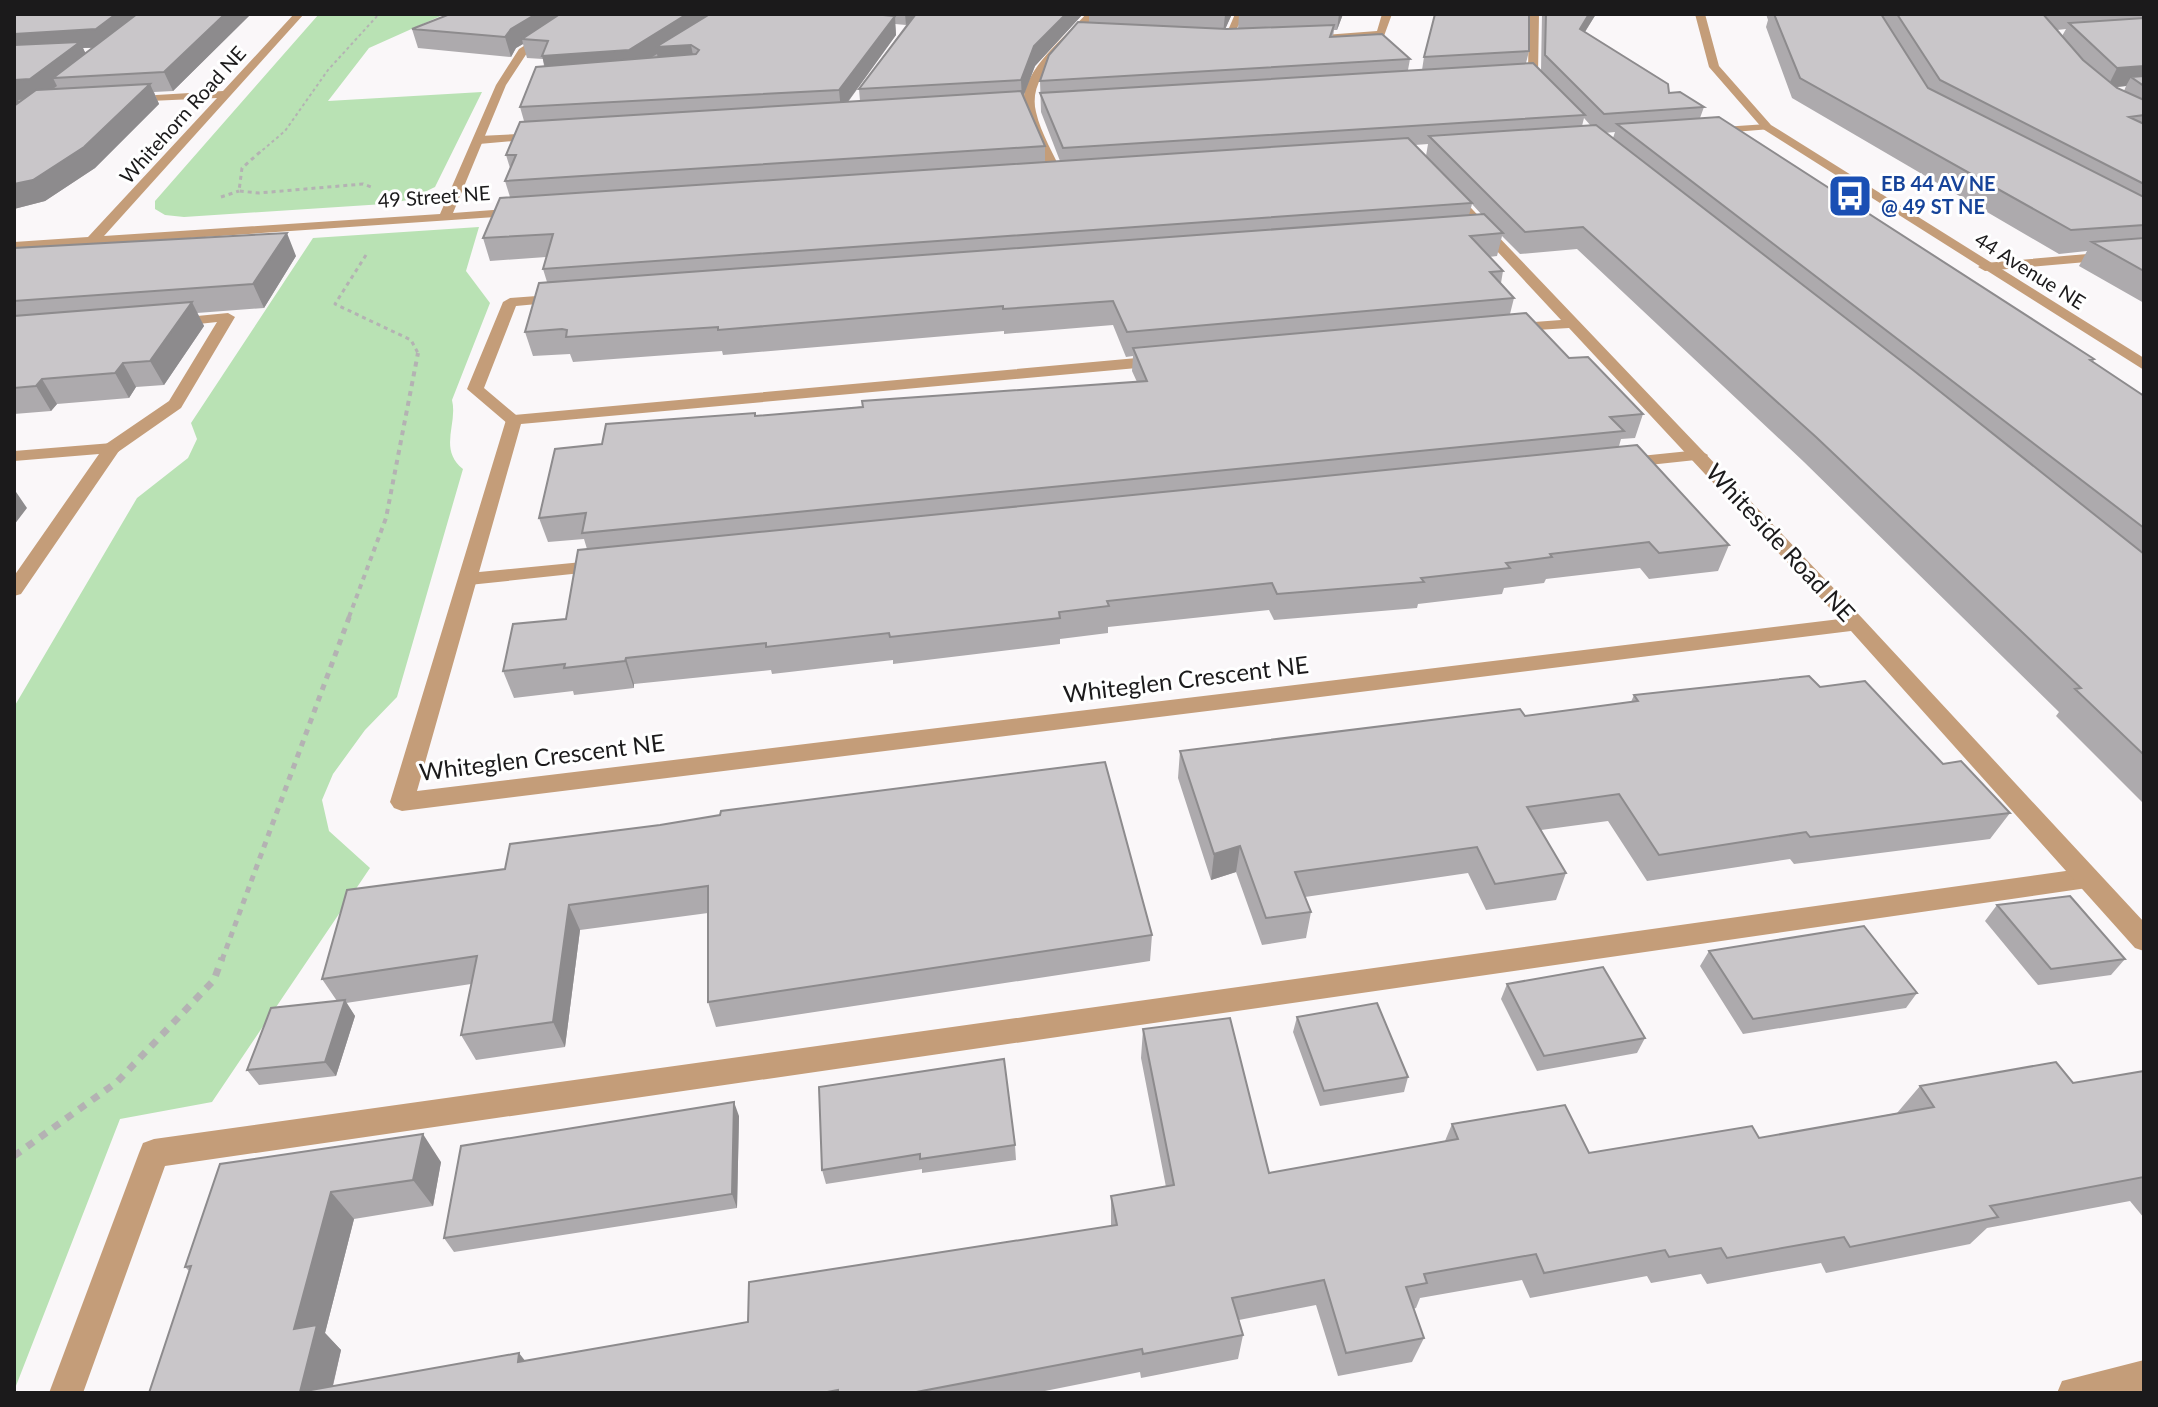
<svg xmlns="http://www.w3.org/2000/svg" width="2158" height="1407" font-family="Lato,sans-serif">
<rect width="100%" height="100%" fill="#faf7f9"/>
<!-- green -->
<path fill="#b9e2b4" d="M 319,14 L 445,14 L 369,48 L 328,101 L 482,92 L 435,187 L 408,200 L 384,204 L 184,217 L 165,215 L 155,209 L 155,201 Z
M 479,227 L 466,271 L 490,303 L 452,400 C 458,424 438,449 463,469 L 397,697 L 365,730 L 333,774 L 322,800 L 329,831 L 370,868 L 212,1102 L 120,1119 L 14,1391 L 14,707 L 137,498 L 188,458 L 197,439 L 191,423 L 313,238 Z"/>
<g fill="none" stroke-linecap="round" stroke-linejoin="round">
<!-- path-far4 -->
<path stroke="#b4b2b3" stroke-width="2" stroke-dasharray="3 3" stroke-linecap="butt" d="M 258,154 L 285,131 L 328,70 L 379,14"/>
<!-- path-far3 -->
<path stroke="#b4b2b3" stroke-width="3" stroke-dasharray="4 4" stroke-linecap="butt" d="M 260,152 L 242,168 L 239,191 L 259,193 L 363,184 L 374,188
M 221,197 L 239,191
M 366,255 L 335,304 L 411,340 L 419,355"/>
<!-- path-far2 -->
<path stroke="#b4b2b3" stroke-width="4" stroke-dasharray="5 5" stroke-linecap="butt" d="M 349,617 L 386,518 L 418,353"/>
<!-- path-far1 -->
<path stroke="#b4b2b3" stroke-width="5" stroke-dasharray="6 6" stroke-linecap="butt" d="M 222,960 L 350,615"/>
<!-- path -->
<path stroke="#b4b2b3" stroke-width="7" stroke-dasharray="8 8" stroke-linecap="butt" d="M 14,1156 L 117,1082 L 214,980 L 222,958"/>
<!-- service -->
<path fill="#c49d79" fill-rule="evenodd" d="M 1235,14 L 1245,14 L 1229,42 L 1223,42 Z
M 1529,14 L 1539,14 L 1538,75 L 1518,79 L 1514,74 L 1528,72 Z
M 542,133 L 546,134 L 546,138 L 479,144 L 473,140 L 479,136 Z
M 2144,249 L 2144,257 L 1985,271 L 1978,267 L 1985,263 Z
M 564,294 L 569,295 L 569,301 L 516,306 L 484,388 L 522,420 L 514,425 L 508,424 L 467,389 L 503,302 L 510,298 Z
M 228,313 L 235,317 L 181,408 L 118,452 L 106,452 L 106,444 L 169,401 L 217,322 L 171,327 L 166,325 L 166,319 Z
M 1699,450 L 1708,455 L 1705,459 L 1621,468 L 1612,463 L 1621,458 Z
M 603,560 L 613,566 L 610,570 L 469,585 L 459,579 L 469,573 Z
M 2087,868 L 2096,871 L 2100,878 L 2096,885 L 2087,888 L 165,1166 L 83,1393 L 49,1393 L 139,1153 L 143,1143 L 154,1139 Z"/>
<!-- minor -->
<path fill="#c49d79" fill-rule="evenodd" d="M 294,14 L 304,14 L 104,236 L 440,214 L 496,85 L 519,49 L 575,14 L 586,14 L 527,53 L 506,85 L 453,213 L 521,208 L 526,209 L 526,215 L 14,250 L 14,242 L 88,237 L 217,98 L 127,102 L 123,97 L 223,91 Z
M 1086,14 L 1096,14 C 1075,40 1026,73 1036,112 C 1041,134 1054,154 1063,175 L 1057,179 L 1051,175 C 1042,154 1029,134 1024,111 C 1017,73 1064,39 1086,14 Z
M 1382,14 L 1392,14 L 1384,36 L 1303,40 L 1298,37 L 1377,31 Z
M 1767,124 L 1773,127 L 1771,129 L 1708,134 L 1702,131 L 1708,128 Z
M 1444,188 L 1452,188 L 1863,619 L 2144,922 L 2144,951 L 2135,948 L 1851,631 L 402,811 L 394,808 L 390,802 L 506,420 L 514,415 L 1159,356 L 1167,361 L 1159,366 L 521,424 L 417,791 L 1840,619 L 1569,328 L 1503,332 L 1503,326 L 1508,324 L 1561,320 L 1444,194 Z
M 112,443 L 121,448 L 21,594 L 14,596 L 14,576 L 99,454 L 14,461 L 14,451 Z
M 2144,1360 L 2144,1393 L 2057,1393 L 2062,1381 Z"/>
<!-- tertiary -->
<path fill="#c49d79" fill-rule="evenodd" d="M 1695,14 L 1705,14 L 1719,66 L 1771,125 L 2144,358 L 2144,370 L 1763,129 L 1709,67 Z"/>
</g>
<!-- wall -->
<path fill="#adaaad" fill-rule="evenodd" d="M 14,14 L 251,14 L 173,91 L 154,92 L 159,104 L 95,168 L 45,201 L 14,209 ZM 83,48 L 92,48 L 85,53 Z
M 450,14 L 1083,14 L 1035,66 L 1023,96 L 1045,146 L 1045,162 L 1060,161 L 1041,112 L 1040,81 L 1089,22 L 1089,14 L 1232,14 L 1225,29 L 1238,29 L 1239,14 L 1343,14 L 1337,30 L 1334,30 L 1333,37 L 1410,59 L 1408,70 L 1422,70 L 1424,57 L 1529,51 L 1526,63 L 1541,71 L 1542,14 L 1596,14 L 1585,32 L 1669,93 L 1704,107 L 1700,118 L 2094,359 L 2093,362 L 2144,396 L 2144,804 L 2056,716 L 2059,712 L 1804,462 L 1577,249 L 1520,254 L 1502,236 L 1497,256 L 1489,257 L 1503,271 L 1501,283 L 1514,298 L 1510,314 L 1643,414 L 1635,438 L 1621,439 L 1619,446 L 1729,545 L 1718,571 L 1649,579 L 1640,568 L 1546,579 L 1544,583 L 1504,588 L 1502,594 L 1418,604 L 1417,608 L 1274,620 L 1269,610 L 1108,627 L 1108,633 L 1060,639 L 1060,644 L 893,664 L 893,660 L 772,674 L 771,670 L 634,684 L 634,688 L 574,695 L 573,691 L 514,698 L 503,671 L 566,619 L 587,549 L 584,539 L 548,542 L 539,518 L 602,444 L 755,413 L 756,416 L 1137,382 L 1132,371 L 1133,356 L 1126,357 L 1113,325 L 1004,334 L 1004,331 L 723,355 L 722,351 L 573,362 L 570,354 L 533,356 L 525,332 L 547,282 L 543,269 L 546,257 L 490,261 L 483,238 L 510,197 L 505,181 L 510,168 L 506,155 L 524,121 L 520,107 L 544,66 L 543,59 L 527,58 L 523,44 L 516,48 L 511,57 L 418,48 L 412,29 ZM 895,24 L 906,25 L 859,89 L 860,101 L 848,102 L 896,35 ZM 1584,118 L 1591,126 L 1582,126 ZM 1615,132 L 1613,138 L 1605,133 ZM 1428,144 L 1426,156 L 1415,145 ZM 1472,204 L 1482,215 L 1469,215 Z
M 1766,14 L 2144,14 L 2144,303 L 2079,266 L 2087,251 L 2059,254 L 1792,98 L 1766,27 L 1768,20 ZM 2066,29 L 2062,36 L 2057,30 ZM 2126,86 L 2124,91 L 2116,87 Z
M 14,248 L 296,256 L 264,308 L 197,313 L 204,326 L 164,385 L 136,387 L 129,398 L 57,404 L 51,411 L 14,414 Z
M 1820,687 L 1943,764 L 2010,813 L 1990,839 L 1794,864 L 1790,859 L 1647,881 L 1608,821 L 1541,830 L 1566,873 L 1556,900 L 1486,910 L 1468,873 L 1305,897 L 1311,912 L 1306,938 L 1262,945 L 1236,872 L 1211,880 L 1178,778 L 1180,751 L 1525,716 L 1631,702 L 1634,695 Z
M 510,844 L 1152,935 L 1150,961 L 716,1027 L 708,1002 L 708,913 L 580,930 L 565,1047 L 476,1060 L 461,1035 L 471,984 L 346,1003 L 355,1016 L 336,1076 L 259,1085 L 247,1070 L 337,1001 L 322,979 L 505,869 Z
M 1997,905 L 2125,959 L 2111,975 L 2038,985 L 1985,921 Z
M 1709,951 L 1917,993 L 1906,1008 L 1743,1034 L 1700,966 Z
M 1507,984 L 1645,1038 L 1637,1053 L 1537,1071 L 1501,999 Z
M 1297,1017 L 1408,1077 L 1404,1092 L 1320,1106 L 1293,1032 Z
M 1143,1029 L 1269,1173 L 1445,1141 L 1452,1124 L 1589,1153 L 1759,1138 L 1897,1113 L 1920,1086 L 2073,1083 L 2144,1071 L 2144,1218 L 2130,1201 L 1987,1228 L 1970,1244 L 1826,1273 L 1821,1263 L 1707,1284 L 1701,1274 L 1651,1283 L 1647,1276 L 1530,1298 L 1522,1280 L 1420,1298 L 1416,1308 L 1413,1309 L 1424,1338 L 1412,1362 L 1338,1376 L 1316,1305 L 1239,1320 L 1243,1335 L 1238,1359 L 1141,1378 L 1140,1372 L 1035,1393 L 149,1393 L 189,1271 L 185,1267 L 220,1164 L 441,1162 L 433,1206 L 354,1219 L 325,1333 L 341,1350 L 333,1386 L 526,1361 L 748,1322 L 1111,1226 L 1111,1196 L 1166,1187 L 1141,1058 Z
M 819,1087 L 1015,1145 L 1016,1160 L 922,1173 L 922,1169 L 826,1184 L 822,1170 Z
M 739,1116 L 737,1208 L 454,1252 L 444,1238 Z"/>
<!-- shaded-wall -->
<path fill="#8d8b8d" d="M 116,14 L 147,14 L 105,47 L 83,48 L 89,60 L 53,78 L 57,86 L 40,98 L 18,100 L 24,111 L 14,120 L 14,34 Z
M 225,14 L 251,14 L 173,91 L 164,72 Z
M 536,14 L 569,14 L 522,39 L 523,44 L 516,48 L 511,57 L 505,37 L 511,29 Z
M 687,14 L 720,14 L 691,45 L 695,65 L 660,67 L 657,54 L 633,69 L 547,75 L 542,56 Z
M 905,14 L 919,14 L 906,25 Z
M 1066,14 L 1083,14 L 1035,66 L 1022,100 L 1021,80 L 1034,46 Z
M 1225,14 L 1232,14 L 1223,34 L 1225,15 Z
M 1339,14 L 1343,14 L 1337,30 Z
M 1589,14 L 1596,14 L 1576,46 L 1580,29 Z
M 895,16 L 896,35 L 841,111 L 839,90 Z
M 2144,66 L 2144,85 L 2131,77 L 2126,86 L 2107,88 L 2117,68 Z
M 150,84 L 159,104 L 95,168 L 45,201 L 14,209 L 14,184 Z
M 287,233 L 296,256 L 264,308 L 253,284 Z
M 192,302 L 204,326 L 164,385 L 150,361 Z
M 123,363 L 136,387 L 129,398 L 115,373 Z
M 42,379 L 57,404 L 51,411 L 36,386 Z
M 14,489 L 27,508 L 14,525 Z
M 626,658 L 634,684 L 634,688 L 625,661 Z
M 1240,846 L 1236,872 L 1211,880 L 1214,854 Z
M 569,905 L 580,930 L 565,1047 L 553,1022 Z
M 345,1000 L 355,1016 L 336,1076 L 325,1062 Z
M 734,1102 L 739,1116 L 737,1208 L 732,1194 Z
M 423,1134 L 441,1162 L 433,1206 L 413,1180 Z
M 331,1192 L 354,1219 L 325,1333 L 341,1350 L 331,1393 L 301,1393 L 294,1329 Z
M 519,1353 L 537,1376 L 518,1362 Z"/>
<!-- building -->
<path fill="#c9c6c9" stroke="#8d8b8d" stroke-width="2" d="M 14,14 L 116,14 L 96,29 L 14,34 Z
M 137,14 L 225,14 L 164,72 L 53,78 Z
M 450,14 L 536,14 L 511,29 L 505,37 L 412,29 Z
M 560,14 L 687,14 L 629,50 L 542,56 L 548,41 L 522,39 Z
M 710,14 L 871,14 L 895,16 L 839,90 L 520,107 L 536,67 L 696,54 L 699,50 L 691,45 L 656,47 Z
M 916,14 L 1066,14 L 1034,46 L 1021,80 L 859,89 Z
M 1435,14 L 1529,14 L 1529,51 L 1424,57 Z
M 1546,14 L 1589,14 L 1580,29 L 1668,84 L 1669,93 L 1680,92 L 1704,107 L 1604,114 L 1545,55 Z
M 1774,14 L 1881,14 L 1928,88 L 2144,197 L 2144,225 L 2071,230 L 1800,78 Z
M 1897,14 L 2043,14 L 2083,60 L 2117,88 L 2144,100 L 2144,115 L 2129,117 L 2144,124 L 2144,184 L 1940,80 Z
M 2144,18 L 2144,66 L 2117,68 L 2069,23 Z
M 1078,22 L 1227,29 L 1334,25 L 1330,37 L 1382,34 L 1410,59 L 1040,81 L 1049,55 Z
M 80,42 L 30,79 L 14,80 L 14,45 Z
M 1533,63 L 1585,115 L 1063,148 L 1040,93 Z
M 2144,76 L 2144,86 L 2131,77 Z
M 150,84 L 84,147 L 33,180 L 14,184 L 14,106 L 36,90 Z
M 1021,91 L 1045,146 L 505,181 L 516,155 L 506,155 L 520,122 Z
M 1719,117 L 2094,359 L 2090,360 L 2144,396 L 2144,528 L 1617,124 Z
M 1596,125 L 1913,370 L 2144,554 L 2144,755 L 2075,689 L 2081,688 L 1816,437 L 1583,227 L 1525,232 L 1429,136 Z
M 1408,138 L 1472,203 L 543,269 L 553,234 L 483,238 L 500,198 Z
M 1484,214 L 1503,233 L 1470,236 L 1503,271 L 1490,272 L 1514,298 L 1127,332 L 1113,301 L 1003,309 L 1003,306 L 718,330 L 718,327 L 566,337 L 567,330 L 562,329 L 525,332 L 539,283 Z
M 287,233 L 253,284 L 14,301 L 14,248 Z
M 2144,238 L 2144,271 L 2092,242 Z
M 192,302 L 150,361 L 123,363 L 115,373 L 42,379 L 36,386 L 14,388 L 14,316 Z
M 1526,313 L 1569,358 L 1588,357 L 1643,414 L 1610,417 L 1624,431 L 582,533 L 586,513 L 539,518 L 555,449 L 602,444 L 606,424 L 755,413 L 755,416 L 863,407 L 862,401 L 1147,381 L 1133,348 Z
M 1637,445 L 1729,545 L 1659,553 L 1649,542 L 1550,554 L 1552,557 L 1506,563 L 1510,568 L 1421,578 L 1424,582 L 1277,594 L 1272,583 L 1107,601 L 1109,606 L 1059,612 L 1060,618 L 890,637 L 889,633 L 766,647 L 766,643 L 626,658 L 625,661 L 564,668 L 565,664 L 503,671 L 513,624 L 566,619 L 578,550 Z
M 1809,676 L 1820,687 L 1865,681 L 1943,764 L 1961,761 L 2010,813 L 1810,837 L 1806,832 L 1659,855 L 1619,794 L 1527,807 L 1566,873 L 1495,884 L 1477,847 L 1295,872 L 1311,912 L 1266,918 L 1240,846 L 1214,854 L 1180,751 L 1520,709 L 1525,716 L 1638,701 L 1634,695 Z
M 1105,762 L 1152,935 L 708,1002 L 708,886 L 569,905 L 553,1022 L 461,1035 L 477,956 L 322,979 L 347,890 L 505,869 L 510,844 L 660,825 L 720,815 L 721,811 Z
M 2070,896 L 2125,959 L 2051,969 L 1997,905 Z
M 1864,926 L 1917,993 L 1753,1019 L 1709,951 Z
M 1603,967 L 1645,1038 L 1544,1056 L 1507,984 Z
M 345,1000 L 325,1062 L 247,1070 L 271,1008 Z
M 1377,1003 L 1408,1077 L 1324,1091 L 1297,1017 Z
M 1230,1018 L 1269,1173 L 1458,1139 L 1452,1124 L 1565,1105 L 1589,1153 L 1752,1126 L 1759,1138 L 1934,1107 L 1920,1086 L 2056,1062 L 2073,1083 L 2144,1071 L 2144,1177 L 1990,1206 L 1998,1217 L 1850,1247 L 1844,1237 L 1727,1258 L 1721,1248 L 1669,1257 L 1665,1250 L 1544,1273 L 1536,1254 L 1424,1274 L 1427,1283 L 1406,1287 L 1424,1338 L 1346,1353 L 1324,1280 L 1232,1298 L 1243,1335 L 1143,1354 L 1142,1349 L 911,1393 L 838,1393 L 838,1390 L 822,1393 L 149,1393 L 191,1266 L 185,1267 L 220,1164 L 423,1134 L 413,1180 L 331,1192 L 294,1329 L 317,1325 L 300,1392 L 519,1353 L 518,1362 L 748,1322 L 749,1282 L 1117,1225 L 1111,1196 L 1174,1185 L 1143,1029 Z
M 1004,1059 L 1015,1145 L 920,1159 L 920,1154 L 822,1170 L 819,1087 Z
M 734,1102 L 732,1194 L 444,1238 L 461,1146 Z"/>
<!-- icons -->
<defs>
<g id="bus-square" transform="scale(2.3)"><rect x="-9" y="-9" width="18" height="18" rx="4" fill="#1a4fb4" stroke="#fff"/><path d="M-5-6H5V4H4V6H2V4H-2V6H-4V4H-5ZM-3.5-4V0h7V-4ZM-3.5 1.2v1.5H-2V1.2ZM2 1.2v1.5H3.5V1.2Z" fill="#fff"/></g>
</defs>
<g fill-rule="evenodd">
<use href="#bus-square" x="1850" y="196"/>
</g>
<g text-anchor="middle" stroke-width="6" stroke-linejoin="round" paint-order="stroke">
<!-- far-street labels -->
<g font-size="20" fill="#1b1a1b" stroke="#fff">
<text transform="translate(183 115) rotate(-48)" y="7">Whitehorn Road NE</text>
<text transform="translate(434 197) rotate(-4)" y="7">49 Street NE</text>
<text transform="translate(2030 271) rotate(32)" y="7">44 Avenue NE</text>
</g>
<!-- far-transit labels -->
<g font-size="20" font-weight="bold" fill="#164399" stroke="#fff" text-anchor="start">
<text x="1881" y="191">EB 44 AV NE<tspan x="1881" dy="23">@ 49 ST NE</tspan></text>
</g>
<!-- street labels -->
<g font-size="24" fill="#1b1a1b" stroke="#fff">
<text transform="translate(1780 543) rotate(47)" y="8">Whiteside Road NE</text>
<text transform="translate(1186 680) rotate(-7)" y="8">Whiteglen Crescent NE</text>
<text transform="translate(542 758) rotate(-7)" y="8">Whiteglen Crescent NE</text>
</g>
</g>
<!-- border -->
<rect width="2158" height="1407" fill="none" stroke="#1b1a1b" stroke-width="32"/>
</svg>
